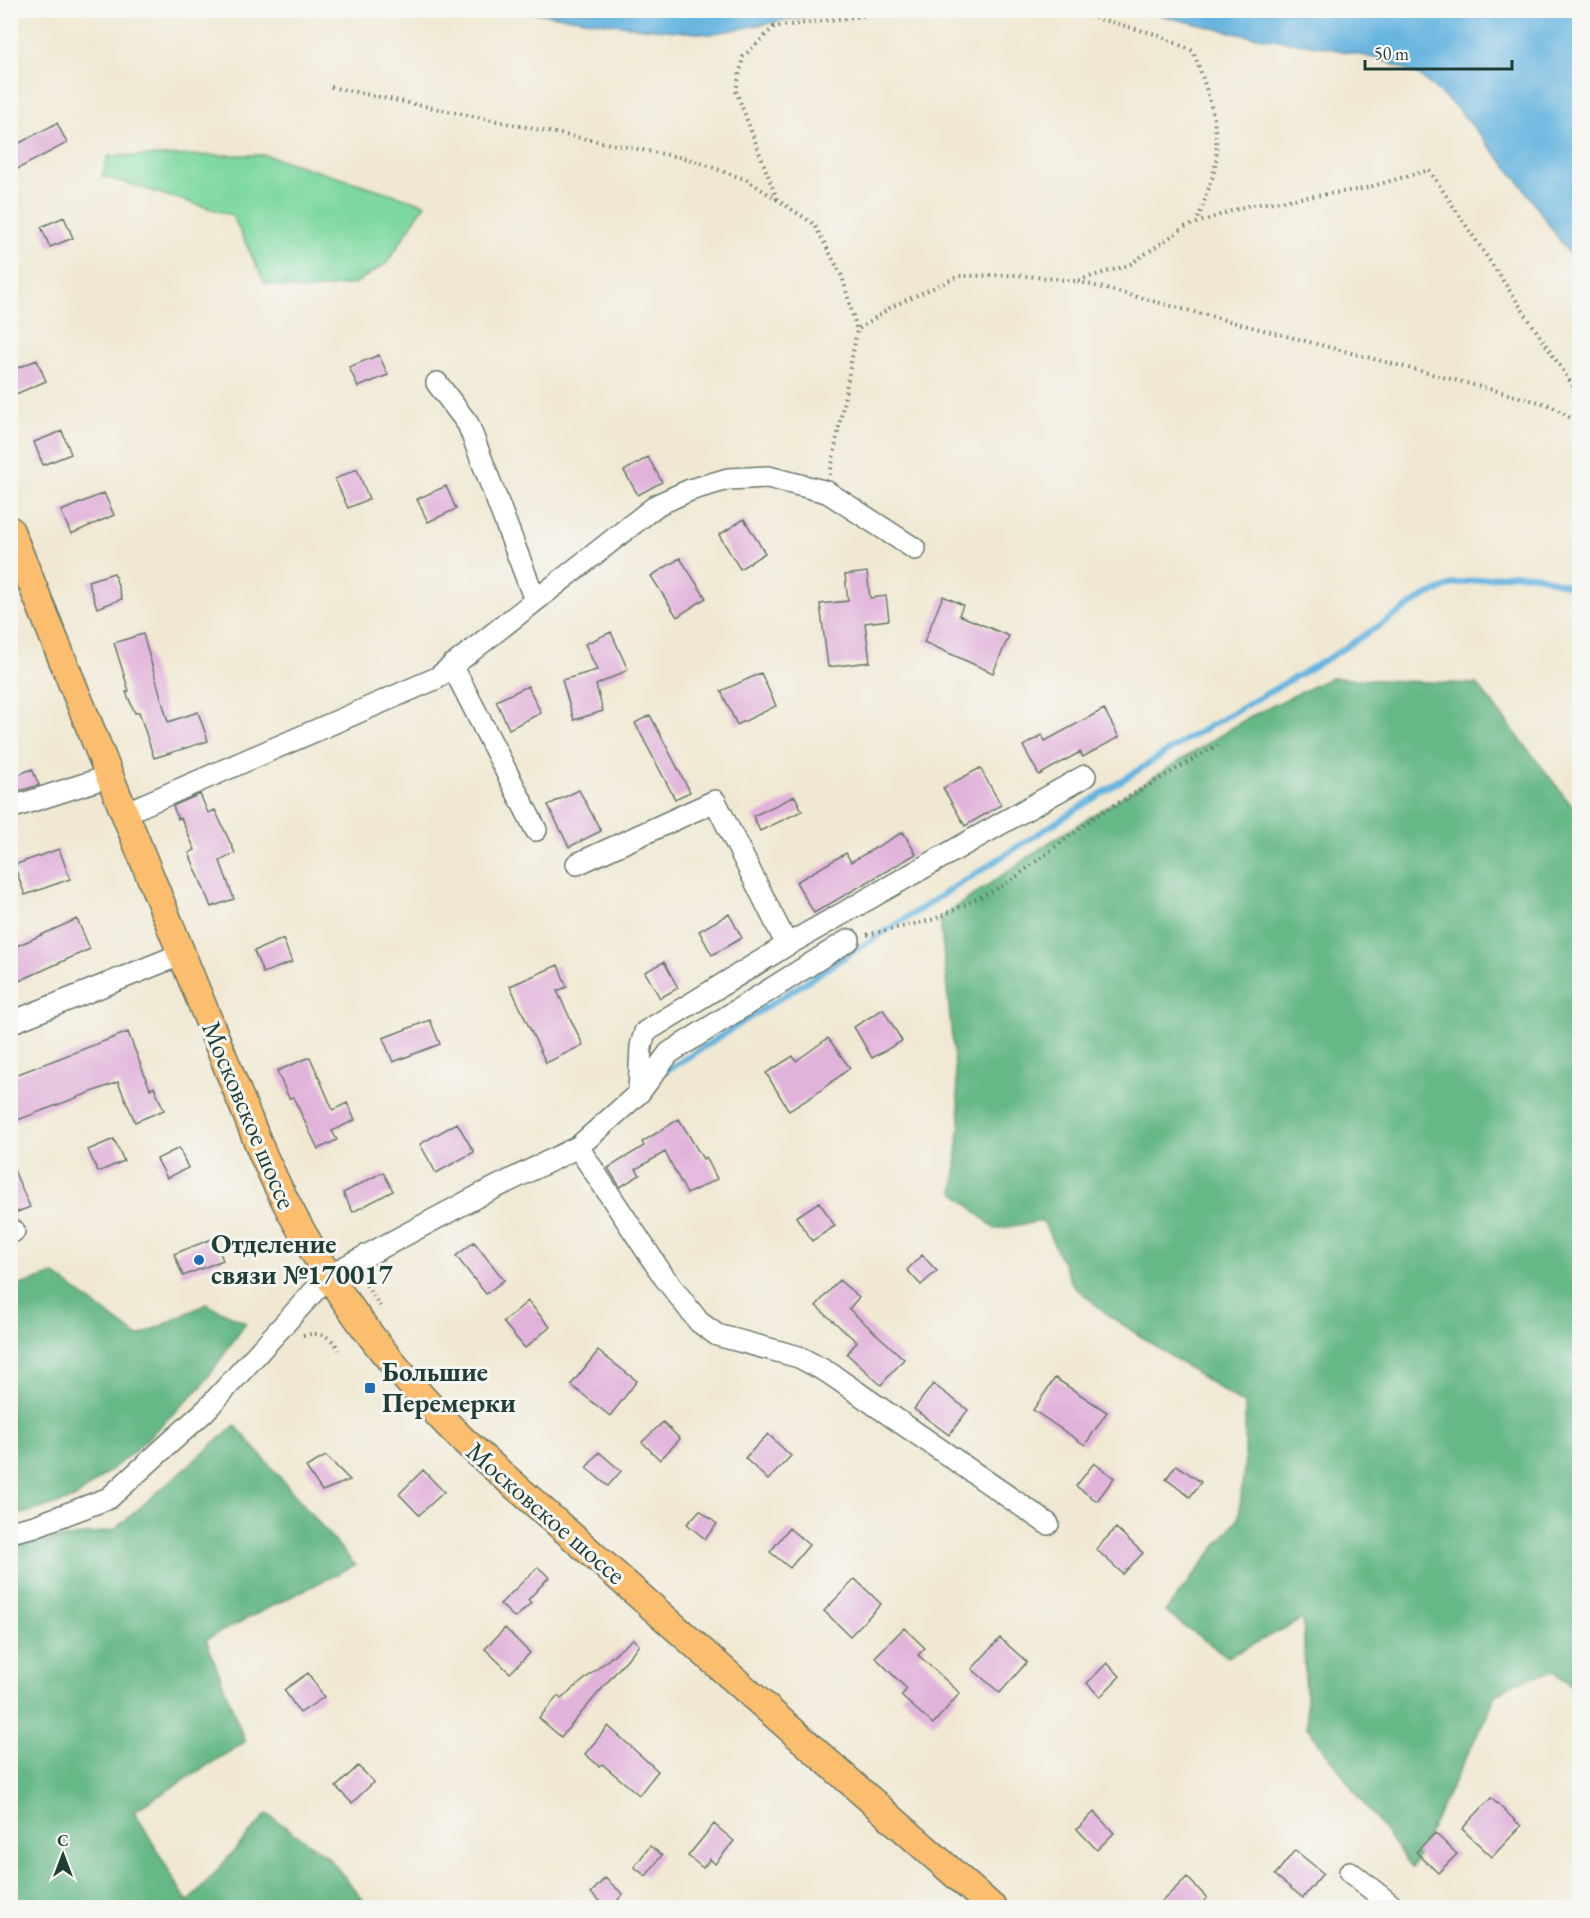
<svg xmlns="http://www.w3.org/2000/svg" width="1590" height="1918" font-family="'EB Garamond',serif">
<rect width="100%" height="100%" fill="#f6f6f2"/>
<filter id="ink" filterUnits="userSpaceOnUse"><feTurbulence type="fractalNoise" baseFrequency=".0167" numOctaves="2"/><feDisplacementMap in="SourceGraphic" scale="12" xChannelSelector="R" yChannelSelector="G"/><feConvolveMatrix kernelMatrix="1 2 1 2 8 2 1 2 1" color-interpolation-filters="sRGB"/></filter>
<filter id="wash" filterUnits="userSpaceOnUse"><feTurbulence type="fractalNoise" baseFrequency=".008" numOctaves="4" result="noise"/><feDisplacementMap in="SourceGraphic" scale="24" xChannelSelector="R" yChannelSelector="G"/><feGaussianBlur stdDeviation="1.35" result="paint"/><feColorMatrix in="noise" values="0 0 0 0 0 0 0 0 0 0 0 0 0 0 0 0 0 1.4 0 .05"/><feComposite in="paint" operator="in"/></filter>
<g filter="url(#wash)">
<rect width="100%" height="100%" fill="#f0e8d2"/>
<!-- green -->
<path fill="#7dd89f" stroke="#4e8a6a" stroke-width="1.5" d="M 265,155 L 425,204 L 387,263 L 354,284 L 304,290 L 265,283 L 232,215 L 102,176 L 108,156 Z"/>
<!-- forest -->
<path fill="#66b886" stroke="#427a5d" stroke-width="1.5" d="M 1330,678 L 1477,684 L 1579,815 L 1579,1692 L 1554,1671 L 1513,1683 L 1496,1696 L 1412,1868 L 1307,1727 L 1303,1619 L 1228,1657 L 1165,1612 L 1239,1517 L 1245,1457 L 1245,1405 L 1108,1315 L 1073,1285 L 1043,1221 L 995,1229 L 954,1192 L 960,1119 L 940,918 L 1050,842 L 1251,716 Z
M 54,1274 L 138,1337 L 206,1304 L 246,1323 L 201,1387 L 132,1453 L 74,1499 L 11,1517 L 11,1288 Z
M 235,1425 L 355,1565 L 206,1639 L 245,1742 L 134,1811 L 188,1903 L 267,1814 L 327,1856 L 369,1907 L 11,1907 L 11,1547 L 114,1530 Z"/>
<!-- water -->
<path fill="#65b4df" stroke="#42788a" stroke-width="1.5" d="M 521,11 L 836,10 L 836,11 L 710,34 L 643,28 Z
M 1142,11 L 1579,11 L 1579,274 L 1570,255 L 1519,181 L 1459,110 L 1420,76 L 1383,60 L 1325,47 L 1239,34 Z"/>
<g fill="none" stroke-linecap="round" stroke-linejoin="round">
<!-- stream -->
<path stroke="#65b4df" stroke-width="6" d="M 666,1071 L 1187,739 L 1332,656 L 1422,598 L 1453,584 L 1513,574 L 1536,575 L 1580,590"/>
</g>
<g id="blocks">
<!-- building -->
<path fill="#e1b2da" d="M 57,123 L 67,143 L 10,173 L 10,148 Z
M 64,217 L 73,238 L 50,247 L 41,227 Z
M 379,355 L 388,375 L 358,387 L 349,367 Z
M 37,360 L 46,381 L 16,394 L 10,381 L 10,371 Z
M 62,431 L 71,454 L 43,465 L 34,442 Z
M 648,457 L 662,482 L 638,495 L 624,471 Z
M 357,469 L 369,499 L 348,508 L 335,479 Z
M 446,486 L 456,509 L 428,522 L 417,499 Z
M 104,493 L 114,515 L 71,534 L 61,511 Z
M 744,519 L 765,553 L 740,569 L 719,535 Z
M 680,558 L 706,598 L 677,617 L 651,576 Z
M 867,572 L 870,598 L 886,596 L 889,620 L 865,623 L 870,662 L 828,667 L 820,604 L 848,601 L 845,575 Z
M 114,573 L 122,599 L 97,608 L 88,581 Z
M 943,596 L 963,605 L 959,615 L 1009,636 L 993,673 L 924,642 Z
M 611,632 L 628,670 L 596,685 L 603,711 L 574,720 L 562,680 L 597,670 L 585,644 Z
M 143,634 L 168,722 L 198,712 L 208,741 L 154,758 L 139,712 L 135,713 L 126,692 L 129,691 L 114,643 Z
M 761,673 L 776,706 L 737,725 L 721,691 Z
M 528,686 L 541,713 L 509,729 L 496,701 Z
M 1104,709 L 1119,737 L 1083,757 L 1080,752 L 1039,775 L 1023,746 L 1042,735 L 1045,741 Z
M 650,715 L 690,792 L 675,799 L 635,723 Z
M 980,768 L 1001,805 L 965,826 L 943,788 Z
M 32,769 L 39,785 L 10,794 L 10,778 Z
M 579,790 L 601,831 L 569,847 L 548,805 Z
M 200,794 L 208,813 L 215,810 L 235,853 L 220,861 L 234,899 L 211,907 L 189,853 L 195,850 L 181,818 L 178,819 L 173,806 Z
M 795,796 L 802,811 L 760,831 L 753,816 Z
M 903,832 L 916,854 L 814,913 L 796,882 L 846,853 L 851,862 Z
M 59,849 L 70,879 L 25,895 L 14,865 Z
M 729,914 L 742,938 L 712,955 L 699,931 Z
M 77,919 L 90,949 L 10,985 L 10,949 Z
M 283,939 L 292,962 L 263,973 L 254,951 Z
M 664,962 L 678,988 L 660,998 L 645,972 Z
M 558,965 L 567,987 L 557,991 L 583,1045 L 546,1063 L 510,986 Z
M 883,1009 L 902,1041 L 872,1058 L 854,1027 Z
M 430,1020 L 440,1044 L 393,1062 L 383,1038 Z
M 128,1032 L 150,1089 L 154,1087 L 164,1110 L 135,1122 L 118,1082 L 10,1123 L 10,1077 Z
M 828,1038 L 850,1068 L 813,1096 L 789,1111 L 766,1073 L 793,1056 L 796,1061 Z
M 310,1057 L 333,1110 L 347,1103 L 355,1120 L 332,1131 L 337,1140 L 318,1149 L 293,1097 L 289,1098 L 277,1071 Z
M 679,1119 L 703,1159 L 706,1157 L 717,1179 L 687,1194 L 665,1152 L 636,1169 L 640,1175 L 620,1187 L 608,1168 L 644,1146 L 642,1142 Z
M 457,1123 L 474,1152 L 436,1173 L 420,1144 Z
M 114,1139 L 124,1161 L 98,1172 L 88,1150 Z
M 179,1148 L 188,1168 L 167,1178 L 157,1159 Z
M 10,1161 L 30,1207 L 10,1215 Z
M 383,1172 L 393,1191 L 353,1212 L 343,1193 Z
M 819,1202 L 835,1226 L 812,1241 L 796,1217 Z
M 214,1238 L 223,1260 L 183,1276 L 174,1254 Z
M 474,1242 L 504,1280 L 486,1294 L 456,1256 Z
M 922,1255 L 937,1271 L 921,1285 L 907,1270 Z
M 839,1280 L 859,1297 L 849,1309 L 904,1359 L 881,1385 L 847,1354 L 857,1342 L 816,1306 Z
M 528,1301 L 550,1327 L 525,1348 L 503,1322 Z
M 598,1351 L 637,1381 L 610,1416 L 571,1385 Z
M 1055,1378 L 1107,1412 L 1085,1445 L 1033,1410 Z
M 933,1384 L 968,1410 L 949,1435 L 914,1409 Z
M 663,1422 L 680,1439 L 660,1460 L 642,1442 Z
M 768,1434 L 791,1456 L 768,1480 L 745,1458 Z
M 599,1452 L 621,1471 L 608,1486 L 586,1468 Z
M 326,1456 L 350,1480 L 322,1491 L 306,1467 Z
M 1094,1463 L 1114,1478 L 1097,1501 L 1076,1486 Z
M 1176,1465 L 1201,1482 L 1190,1497 L 1166,1479 Z
M 423,1470 L 444,1492 L 419,1515 L 399,1494 Z
M 700,1510 L 717,1524 L 705,1539 L 687,1524 Z
M 789,1528 L 809,1545 L 790,1568 L 770,1552 Z
M 1116,1528 L 1143,1553 L 1123,1574 L 1096,1549 Z
M 538,1567 L 549,1577 L 528,1600 L 531,1603 L 515,1618 L 500,1604 Z
M 855,1579 L 881,1604 L 850,1636 L 824,1611 Z
M 505,1628 L 530,1653 L 510,1673 L 485,1649 Z
M 904,1628 L 925,1648 L 918,1655 L 960,1693 L 933,1724 L 901,1696 L 907,1689 L 875,1657 Z
M 1000,1638 L 1027,1662 L 1000,1693 L 972,1669 Z
M 633,1639 L 639,1645 L 561,1737 L 539,1718 L 558,1696 L 561,1699 Z
M 1107,1663 L 1120,1676 L 1100,1697 L 1087,1683 Z
M 308,1673 L 324,1697 L 300,1713 L 284,1690 Z
M 608,1726 L 658,1771 L 639,1795 L 602,1764 L 599,1766 L 585,1754 Z
M 358,1766 L 374,1782 L 352,1803 L 336,1787 Z
M 1491,1798 L 1521,1826 L 1492,1857 L 1462,1829 Z
M 1094,1812 L 1114,1833 L 1097,1850 L 1077,1829 Z
M 714,1824 L 734,1841 L 715,1864 L 710,1859 L 703,1868 L 688,1856 Z
M 1435,1833 L 1457,1854 L 1438,1873 L 1416,1852 Z
M 650,1846 L 662,1855 L 646,1876 L 634,1867 Z
M 1295,1850 L 1323,1873 L 1303,1898 L 1275,1875 Z
M 1187,1877 L 1207,1898 L 1197,1908 L 1155,1908 Z
M 605,1878 L 623,1894 L 611,1908 L 608,1908 L 591,1893 Z"/>
</g>
</g>
<g filter="url(#ink)">
<use href="#blocks" fill-opacity="0" stroke="#68796b" stroke-width="1.5"/>
<g fill="none" stroke-linecap="round" stroke-linejoin="round">
<!-- minor casing -->
<g stroke="#68796b" stroke-width="24">
<path id="minor" d="M 437,383 L 468,424 L 535,600
M 452,665 L 536,830
M 10,808 L 110,776
M 125,813 L 437,678 L 657,505 L 690,490 L 728,479 L 768,477 L 827,492 L 915,549
M 577,864 L 715,801 L 787,945
M 10,1023 L 182,954
M 639,1093 L 669,1053 L 849,940
M 578,1147 L 664,1277 L 699,1322 L 717,1335 L 799,1357 L 829,1373 L 1048,1524
M 10,1233 L 14,1231
M 10,1532 L 35,1526 L 109,1498 L 206,1410 L 328,1276 L 480,1195 L 578,1147 L 639,1093 L 641,1046 L 645,1032 L 787,945 L 1085,776
M 1350,1872 L 1395,1908"/>
</g>
<!-- major casing -->
<g stroke="#68796b" stroke-width="30">
<path id="major" d="M 10,530 L 263,1155 C 311,1263 379,1357 463,1440 L 993,1908"/>
</g>
<!-- path -->
<path stroke="#68796b" stroke-width="4" stroke-dasharray="1.5 4.5" stroke-linecap="butt" d="M 1023,10 L 1084,15 L 1155,34 L 1193,51 C 1206,86 1219,121 1216,160 C 1214,179 1203,203 1197,222
M 331,87 L 560,134 L 689,159 L 747,180 L 814,224 L 842,276 L 857,330
M 777,199 L 736,91 L 743,57 L 774,27 L 909,10
M 1580,396 L 1429,170 L 1362,189 L 1246,206 L 1185,227 L 1129,265 L 1076,281 L 1550,405 L 1580,424
M 830,475 L 857,330 L 891,307 L 959,276 L 1016,275 L 1076,281
M 867,935 L 935,919 L 1005,885 L 1099,814 L 1218,745
M 363,1280 L 380,1306
M 303,1335 C 319,1332 331,1335 339,1350"/>
<!-- minor -->
<use href="#minor" stroke="#fff" stroke-width="21"/>
<!-- major -->
<use href="#major" stroke="#fbbd6e" stroke-width="27"/>
</g>
</g>
<!-- markers -->
<g fill="#1f6fb2" stroke="#f6f6f2" stroke-width="2">
<circle cx="199" cy="1260" r="6"/>
<rect x="364" y="1382" width="12" height="12" rx="3"/>
</g>
<g text-anchor="middle" stroke-width="6" stroke-linejoin="round" paint-order="stroke">
<!-- street labels -->
<g font-size="27" fill="#1f3d34" stroke="#f6f6f2">
<text transform="translate(249 1115) rotate(67)" y="9">Московское шоссе</text>
<text transform="translate(546 1513) rotate(41)" y="9">Московское шоссе</text>
</g>
<!-- poi labels -->
<g font-size="27" font-weight="bold" fill="#1f3d34" stroke="#f6f6f2" text-anchor="start">
<text x="211" y="1253">Отделение<tspan x="211" dy="31">связи №170017</tspan></text>
<text x="382" y="1381">Большие<tspan x="382" dy="31">Перемерки</tspan></text>
</g>
</g>
<!-- margin -->
<rect width="1590" height="1918" fill="none" stroke="#f6f6f2" stroke-width="36"/>
<!-- north arrow -->
<g transform="translate(63 1855)" stroke="#f6f6f2" stroke-width="4.5" paint-order="stroke">
<path d="M0-4.5L10 22L0 15L-10 22Z" fill="#1f3d34"/>
<text y="-9" font-size="16" font-weight="bold" text-anchor="middle" fill="#1f3d34">С</text>
</g>
<!-- scale -->
<path d="M1365 60v9h147v-9" fill="none" stroke="#1f3d34" stroke-width="3"/>
<text x="1374" y="60" font-size="18" fill="#1f3d34" stroke="#f6f6f2" stroke-width="4.5" paint-order="stroke">50 m</text>
</svg>
